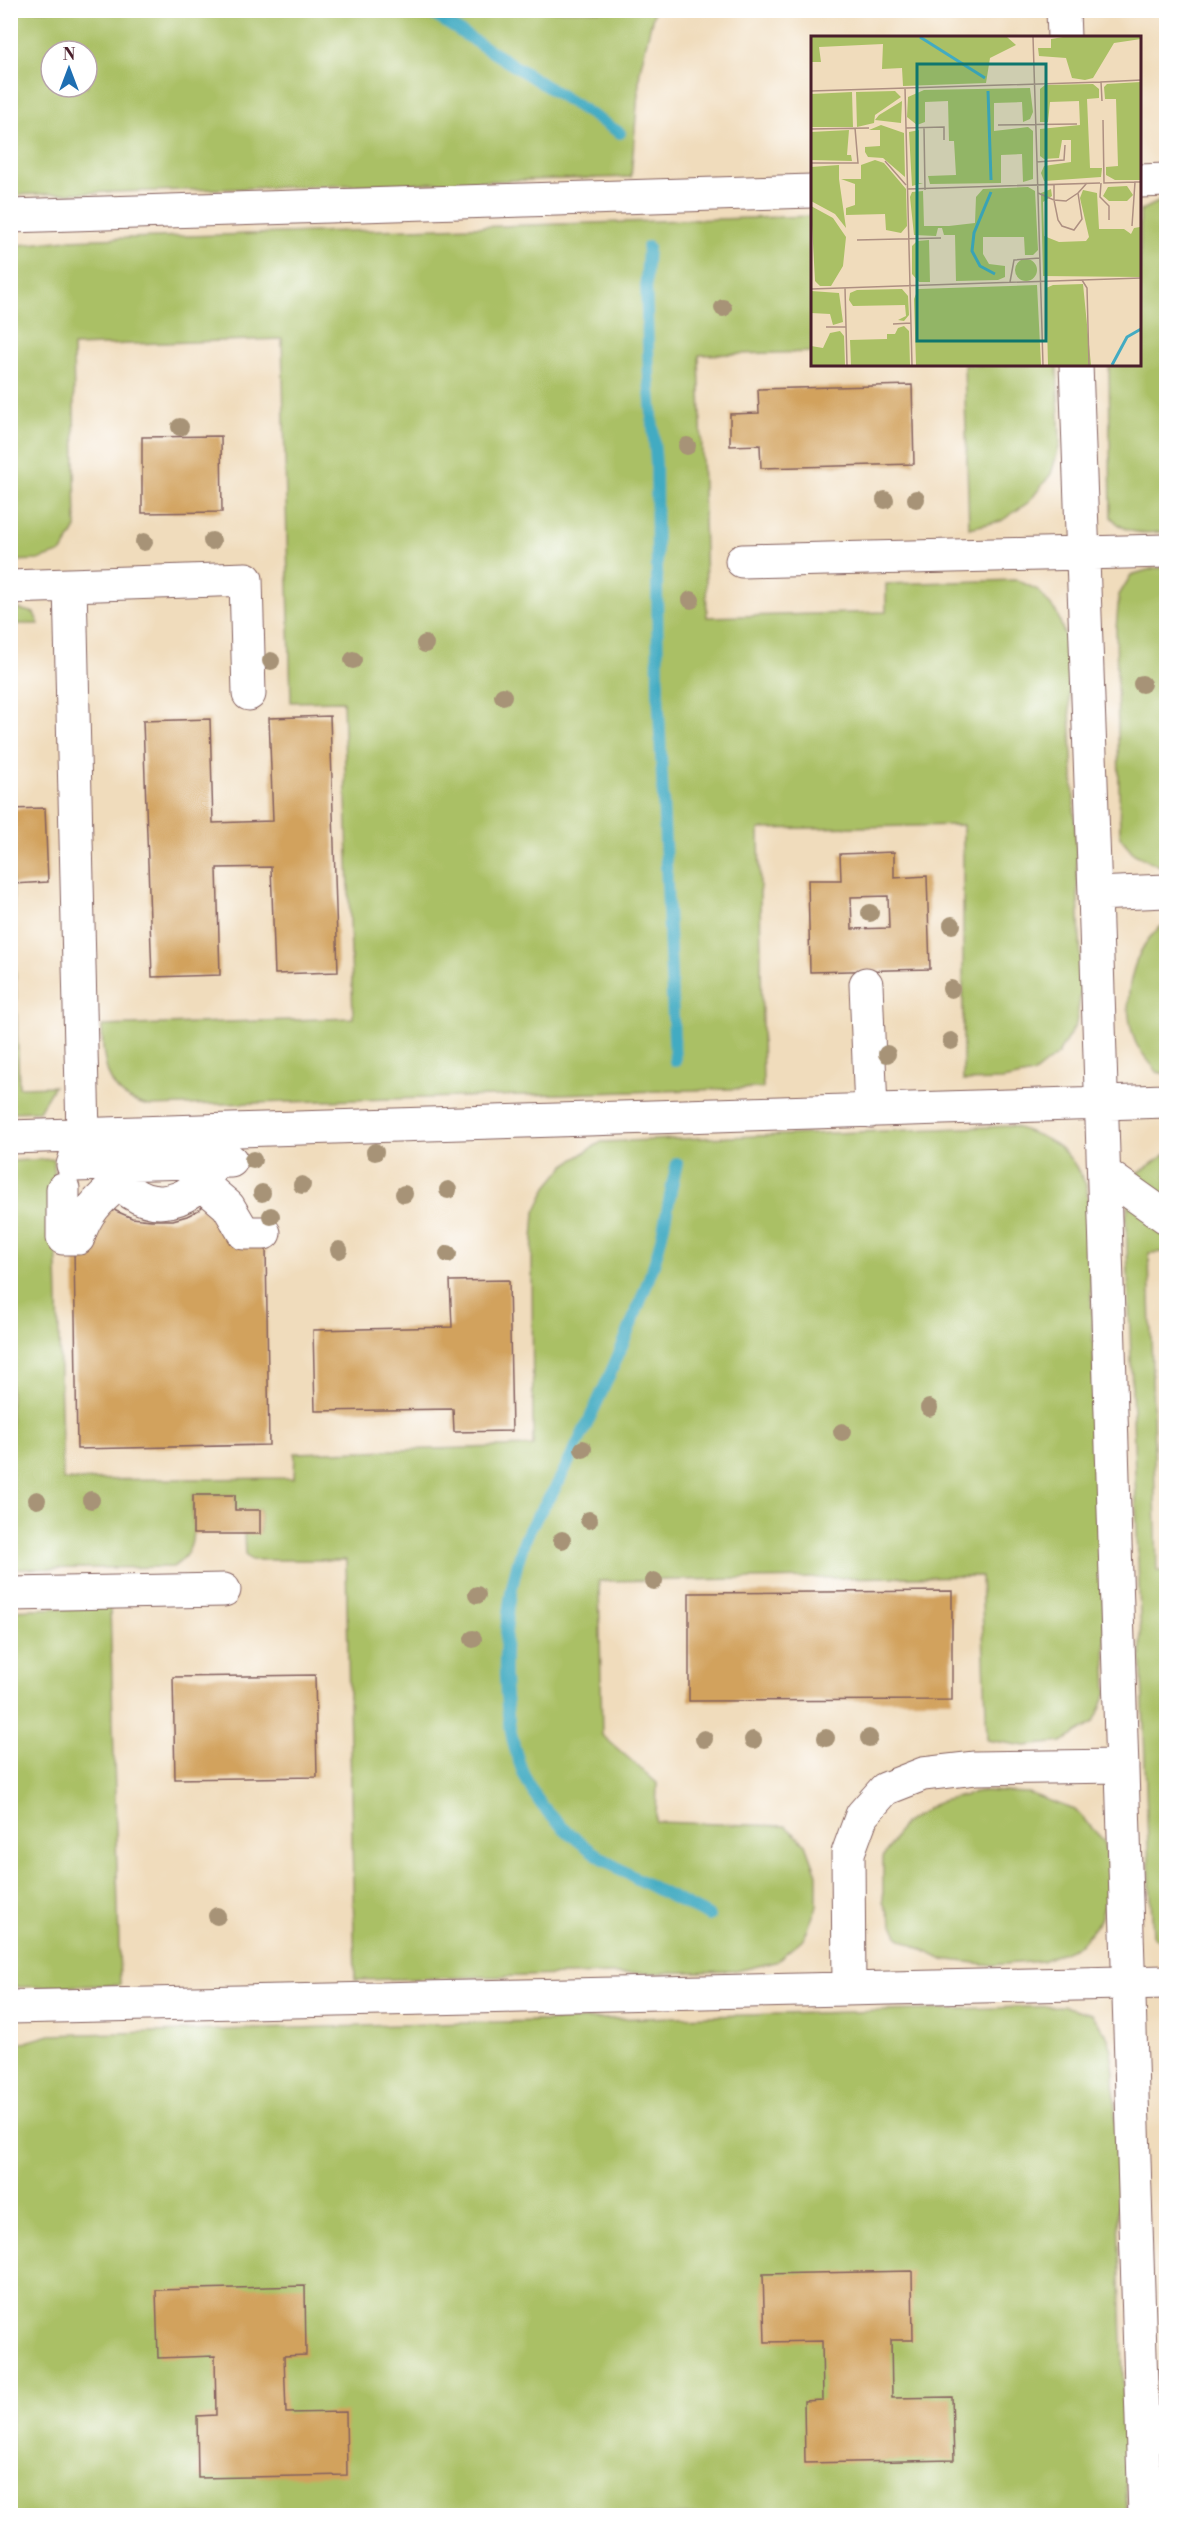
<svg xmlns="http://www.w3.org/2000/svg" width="1177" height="2526" font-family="'Libre Bodoni',serif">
<rect width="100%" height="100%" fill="#fff"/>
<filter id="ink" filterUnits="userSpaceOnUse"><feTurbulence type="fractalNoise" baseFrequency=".0167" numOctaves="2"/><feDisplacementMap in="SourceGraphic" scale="12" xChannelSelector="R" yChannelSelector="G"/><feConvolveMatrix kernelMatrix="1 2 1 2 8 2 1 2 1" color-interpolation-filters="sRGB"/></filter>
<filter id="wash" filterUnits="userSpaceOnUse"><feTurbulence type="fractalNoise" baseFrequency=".008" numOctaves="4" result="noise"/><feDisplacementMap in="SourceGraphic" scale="24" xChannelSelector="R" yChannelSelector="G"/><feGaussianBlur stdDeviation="1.35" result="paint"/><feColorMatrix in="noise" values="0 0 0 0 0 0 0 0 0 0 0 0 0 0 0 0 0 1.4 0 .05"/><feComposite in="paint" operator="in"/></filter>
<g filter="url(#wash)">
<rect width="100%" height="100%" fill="#f0dcbc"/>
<!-- green -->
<path fill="#aac065" stroke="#7a7048" stroke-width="1.5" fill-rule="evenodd" d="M 10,11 L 11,10 L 654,11 L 640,70 L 631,177 L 11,195 ZM 51,51 L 87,51 L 87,87 L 51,87 Z
M 1166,198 L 1166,532 C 1143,533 1127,536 1111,517 L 1109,365 L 1140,364 L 1140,211 Z
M 812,216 L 812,352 L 699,355 L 707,617 L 886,612 L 886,584 L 1017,580 L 1038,590 L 1057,613 L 1067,642 L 1082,985 L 1076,1024 L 1058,1054 L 1033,1074 L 1002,1080 L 963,1081 L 963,825 L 759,829 L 763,1088 L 150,1106 C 106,1098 103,1065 102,1026 L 353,1018 L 343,701 L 291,702 L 282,339 L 73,346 L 76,528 L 62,552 L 38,560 L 11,561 L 10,246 L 67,240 Z
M 964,365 L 1057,365 L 1060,444 L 1051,474 L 1029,502 L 1001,521 L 969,528 Z
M 1154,568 L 1166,568 L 1166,869 L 1134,854 L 1120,837 L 1116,629 L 1119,595 L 1131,575 Z
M 11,607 L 34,613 L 39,624 L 11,624 Z
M 10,812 L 19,1087 L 54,1086 L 39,1111 L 11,1112 Z
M 1166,923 L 1166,1074 L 1157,1072 C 1151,1063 1139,1052 1135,1041 C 1120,1002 1131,946 1166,923 Z
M 1012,1126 C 1054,1140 1068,1146 1087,1187 L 1107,1692 L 1094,1723 L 1062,1742 L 1025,1746 L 987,1740 L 981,1576 L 599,1581 L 602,1735 L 657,1783 L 656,1822 L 785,1826 L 806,1844 L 817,1874 L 817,1906 L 804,1938 L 775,1962 L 737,1971 L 355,1980 L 346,1560 L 251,1560 L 245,1555 L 244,1534 L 260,1533 L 260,1510 L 235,1510 L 235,1495 L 193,1495 C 190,1525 202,1548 173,1567 L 11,1569 L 10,1161 L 54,1159 L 63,1480 L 294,1478 L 295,1453 L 533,1446 L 532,1254 L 535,1212 L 547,1187 L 565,1165 L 601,1142 Z
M 1166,1154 L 1166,1252 L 1149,1253 L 1157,1571 L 1166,1571 L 1166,1946 L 1153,1936 L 1148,1846 L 1126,1217 L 1134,1176 Z
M 110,1606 L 120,1985 L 18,1987 L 11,1984 L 10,1610 Z
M 983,1791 L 1028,1793 L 1075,1810 L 1104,1841 L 1111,1883 L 1100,1920 L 1080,1945 L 1042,1961 L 993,1965 L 941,1959 L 899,1938 L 883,1902 L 883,1857 L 903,1824 L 938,1802 Z
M 1063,2006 L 1092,2014 L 1109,2038 L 1114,2073 L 1127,2515 L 11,2516 L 12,2046 L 50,2035 Z"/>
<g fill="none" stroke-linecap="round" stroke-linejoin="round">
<!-- stream -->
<path stroke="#42abc2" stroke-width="12" d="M 426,10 L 620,133
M 648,247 L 646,280 L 649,378 L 656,464 L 658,690 L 675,1061
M 677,1163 C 668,1201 663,1242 649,1278 C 624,1347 592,1416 559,1481 C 548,1502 530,1522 523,1545 C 499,1616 493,1741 541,1804 C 583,1857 651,1886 709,1916"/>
</g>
<g id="blocks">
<!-- building -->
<path fill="#d2a25d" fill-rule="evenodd" d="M 912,385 L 914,464 L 761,468 L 760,445 L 730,446 L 730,414 L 759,413 L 758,389 Z
M 221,436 L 222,512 L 142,513 L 142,437 Z
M 330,716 L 338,972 L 275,974 L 271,867 L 217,868 L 220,975 L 152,977 L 143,721 L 210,719 L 213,823 L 273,821 L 269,718 Z
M 45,808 L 48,882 L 13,884 L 10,809 Z
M 894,852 L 894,878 L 927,876 L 930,969 L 810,972 L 808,880 L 841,880 L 840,854 ZM 888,896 L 889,928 L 852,929 L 851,897 Z
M 105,1201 L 116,1211 L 132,1218 L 151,1220 L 173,1220 L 187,1216 L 199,1210 L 208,1201 L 266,1246 L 269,1445 L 77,1449 L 74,1249 Z
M 509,1280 L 512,1431 L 454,1432 L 453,1409 L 315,1411 L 313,1330 L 452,1327 L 450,1281 Z
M 193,1495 L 235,1495 L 235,1510 L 260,1510 L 260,1534 L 193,1534 Z
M 952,1591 L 952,1700 L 689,1701 L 689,1593 Z
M 315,1675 L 317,1777 L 175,1779 L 173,1677 Z
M 912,2271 L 913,2340 L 891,2340 L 892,2398 L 952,2397 L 954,2460 L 805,2463 L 804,2401 L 823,2400 L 822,2341 L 765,2342 L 763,2274 Z
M 305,2286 L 306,2355 L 284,2356 L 286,2413 L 346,2412 L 347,2475 L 198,2478 L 197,2416 L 216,2415 L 215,2356 L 158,2358 L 156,2290 Z"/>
</g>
</g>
<g filter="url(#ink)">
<use href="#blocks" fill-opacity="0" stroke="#84615e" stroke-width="1.5"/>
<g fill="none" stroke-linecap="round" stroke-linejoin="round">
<!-- minor casing -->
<g stroke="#84615e" stroke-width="35">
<path id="minor" d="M 1063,10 L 1064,38
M 1140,181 L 1166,180
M 10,216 L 812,191
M 1076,364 L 1095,894 L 1166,891
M 742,561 L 1166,551
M 70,585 L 83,1134 L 73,1165 L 231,1161
M 10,587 L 246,579 L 249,694
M 1095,894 L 1145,2516
M 866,984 L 871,1111
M 10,1137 L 1166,1101
M 109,1164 C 132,1217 192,1213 215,1161
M 1104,1173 L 1166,1217
M 202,1184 L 228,1206 L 244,1233 L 264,1233
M 63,1189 L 63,1238 L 78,1238 C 85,1213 99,1199 119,1183
M 10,1594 L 224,1590
M 849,1989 L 848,1853 L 862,1815 L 885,1789 L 923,1774 L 975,1768 L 1122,1766
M 10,2007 L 1166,1982"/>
</g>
<!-- minor -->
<use href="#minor" stroke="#fff" stroke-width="33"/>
</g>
<!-- trees -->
<g fill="#a79377">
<circle cx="723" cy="308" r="9"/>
<circle cx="180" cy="427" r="9"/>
<circle cx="687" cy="446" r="9"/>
<circle cx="916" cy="499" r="9"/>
<circle cx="885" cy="500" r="9"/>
<circle cx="212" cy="541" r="9"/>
<circle cx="144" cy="542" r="9"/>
<circle cx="691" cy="600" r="9"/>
<circle cx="425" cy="644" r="9"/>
<circle cx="353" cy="660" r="9"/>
<circle cx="271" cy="661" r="9"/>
<circle cx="1142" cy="684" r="9"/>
<circle cx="503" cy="696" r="9"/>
<circle cx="870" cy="913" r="9"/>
<circle cx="952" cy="925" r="9"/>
<circle cx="951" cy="989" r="9"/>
<circle cx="951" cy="1041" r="9"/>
<circle cx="887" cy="1054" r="9"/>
<circle cx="375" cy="1152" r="9"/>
<circle cx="253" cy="1160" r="9"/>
<circle cx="302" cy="1185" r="9"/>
<circle cx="448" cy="1190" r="9"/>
<circle cx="262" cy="1193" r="9"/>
<circle cx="404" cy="1194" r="9"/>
<circle cx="271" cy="1216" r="9"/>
<circle cx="339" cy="1250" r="9"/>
<circle cx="448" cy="1254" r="9"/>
<circle cx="929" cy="1408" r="9"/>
<circle cx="842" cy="1432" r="9"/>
<circle cx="583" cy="1449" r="9"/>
<circle cx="37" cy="1500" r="9"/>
<circle cx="91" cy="1500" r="9"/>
<circle cx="589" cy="1520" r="9"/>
<circle cx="562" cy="1540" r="9"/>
<circle cx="654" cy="1581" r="9"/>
<circle cx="477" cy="1595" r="9"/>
<circle cx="473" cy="1639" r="9"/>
<circle cx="826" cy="1738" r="9"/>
<circle cx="869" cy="1738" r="9"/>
<circle cx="704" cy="1739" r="9"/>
<circle cx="753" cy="1740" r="9"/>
<circle cx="217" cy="1916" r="9"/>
</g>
</g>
<!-- overview -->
<g transform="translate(811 36)">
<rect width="330" height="330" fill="#f0dcbc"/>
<path d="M 0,1 L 196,1 L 205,9 L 179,22 L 175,47 L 92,50 L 91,32 L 71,33 L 72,8 L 8,11 L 10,26 L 0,26 ZM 252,1 L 330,1 L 330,3 L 303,7 L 282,42 L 274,44 L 261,42 L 255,22 L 228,20 L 227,12 L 240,12 L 240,3 ZM 330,46 L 330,144 L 304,144 L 295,139 L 295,131 L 307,130 L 305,63 L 294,63 L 293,51 L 296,48 ZM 282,48 L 288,53 L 288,62 L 276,63 L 279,132 L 291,132 L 290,141 L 233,145 L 230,137 L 233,130 L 260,126 L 260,104 L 251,104 L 248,122 L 233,123 L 229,120 L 229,93 L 269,89 L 268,65 L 239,66 L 237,86 L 229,86 L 229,53 L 234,49 ZM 219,52 L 222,76 L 219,83 L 212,86 L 211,66 L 183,67 L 183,95 L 217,91 L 222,95 L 222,143 L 212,146 L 211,118 L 190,119 L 190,147 L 119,148 L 117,140 L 145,139 L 143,105 L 138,105 L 137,65 L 114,66 L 114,86 L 106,89 L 96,81 L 97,61 L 113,54 ZM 84,55 L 90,61 L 64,79 L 63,87 L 46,91 L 45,56 ZM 41,56 L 42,91 L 0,91 L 0,58 ZM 91,65 L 90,87 L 64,84 L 68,79 ZM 70,89 L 93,97 L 94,141 L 72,122 L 57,121 L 54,116 L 54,111 L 69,110 L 69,94 L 58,94 ZM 38,94 L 36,119 L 40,119 L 41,125 L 0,124 L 0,96 ZM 108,94 L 108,147 L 112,147 L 101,150 L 98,96 ZM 64,124 L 73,127 L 95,153 L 96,190 L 90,197 L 75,194 L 74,178 L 35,179 L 35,172 L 44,169 L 44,148 L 30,143 L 50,143 L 50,129 ZM 28,129 L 28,143 L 35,192 L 24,178 L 0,165 L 0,131 ZM 316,150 L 322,159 L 316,165 L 298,165 L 292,160 L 297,151 ZM 330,151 L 330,241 L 232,240 L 230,157 L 240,153 L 241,160 L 232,166 L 233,200 L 248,206 L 275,205 L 278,201 L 269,162 L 272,154 L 286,157 L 288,193 L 313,193 L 320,198 L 323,192 L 329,191 ZM 172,153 L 217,151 L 224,155 L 227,214 L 222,219 L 214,219 L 213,201 L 172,201 L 172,218 L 178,228 L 194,230 L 194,241 L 187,244 L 145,245 L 144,199 L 133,199 L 131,192 L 127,192 L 125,200 L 103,199 L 99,161 L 101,156 L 112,155 L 113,190 L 138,190 L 164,187 L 165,161 ZM 0,170 L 22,182 L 35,201 L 32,230 L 20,250 L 9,250 L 4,245 ZM 118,204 L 119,246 L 108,246 L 101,238 L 101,210 L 106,205 ZM204 234a11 11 0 1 1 22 0a11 11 0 1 1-22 0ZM 272,248 L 280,329 L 237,329 L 235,252 L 242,249 ZM 226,249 L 230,329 L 105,329 L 103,263 L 107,253 ZM 91,253 L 97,260 L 98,279 L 93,285 L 87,284 L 95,280 L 94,269 L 42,270 L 38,264 L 39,257 L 46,254 ZM 0,255 L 28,257 L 32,286 L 22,289 L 19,278 L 0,277 ZM 93,290 L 98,295 L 99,329 L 40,329 L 39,304 L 76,303 L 76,298 L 84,298 L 87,292 ZM 29,295 L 33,300 L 34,329 L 0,329 L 0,310 L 12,312 L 19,297 Z" fill="#aac065"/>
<path fill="none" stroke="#42abc2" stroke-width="3" d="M 109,1 L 174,42M 177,55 L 180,144M 180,156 L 163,197 L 161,215 L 169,230 L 184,238M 301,329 L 316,301 L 330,293"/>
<path fill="none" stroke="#ae9082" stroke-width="1.5" d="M 222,1 L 226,126 L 253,124 L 254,109M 94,52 L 101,329M 0,55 L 290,46M 291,65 L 290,46 L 330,44M 292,84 L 293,147 L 324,146M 187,89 L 266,88M 95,92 L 133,91 L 133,104M 113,92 L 114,154M 0,93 L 58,92M 74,125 L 95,149M 226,126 L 232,329M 0,127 L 47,127 L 44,92M 290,147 L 289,161 L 298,170 L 298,184M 243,148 L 243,164 L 255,165 L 267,157M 97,153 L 289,147M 227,157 L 243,164 L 247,184 L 251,190 L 263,194 L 271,183 L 267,157 L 276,147M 321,190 L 324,146 L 330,146M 46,204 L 130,202M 271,244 L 276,252 L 278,329M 199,246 L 203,224 L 229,222M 34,252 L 36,329M 0,253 L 330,242M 82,288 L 100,287M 15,291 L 35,291"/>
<path fill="#0f766e" fill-opacity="0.15" stroke="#0f766e" stroke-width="3" d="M 106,28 L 235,28 L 235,305 L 106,305 Z"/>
<rect width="330" height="330" fill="none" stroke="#4a1f2b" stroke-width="3"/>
</g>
<!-- margin -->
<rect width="1177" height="2526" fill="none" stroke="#fff" stroke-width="36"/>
<!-- north arrow -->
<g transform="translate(69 69)"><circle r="28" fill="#ffffff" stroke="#b7a5aa" stroke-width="1.5"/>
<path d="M0-4.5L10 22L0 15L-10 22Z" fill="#1f6fb2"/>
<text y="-9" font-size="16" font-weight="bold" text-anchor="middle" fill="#4a1f2b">N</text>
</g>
</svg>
